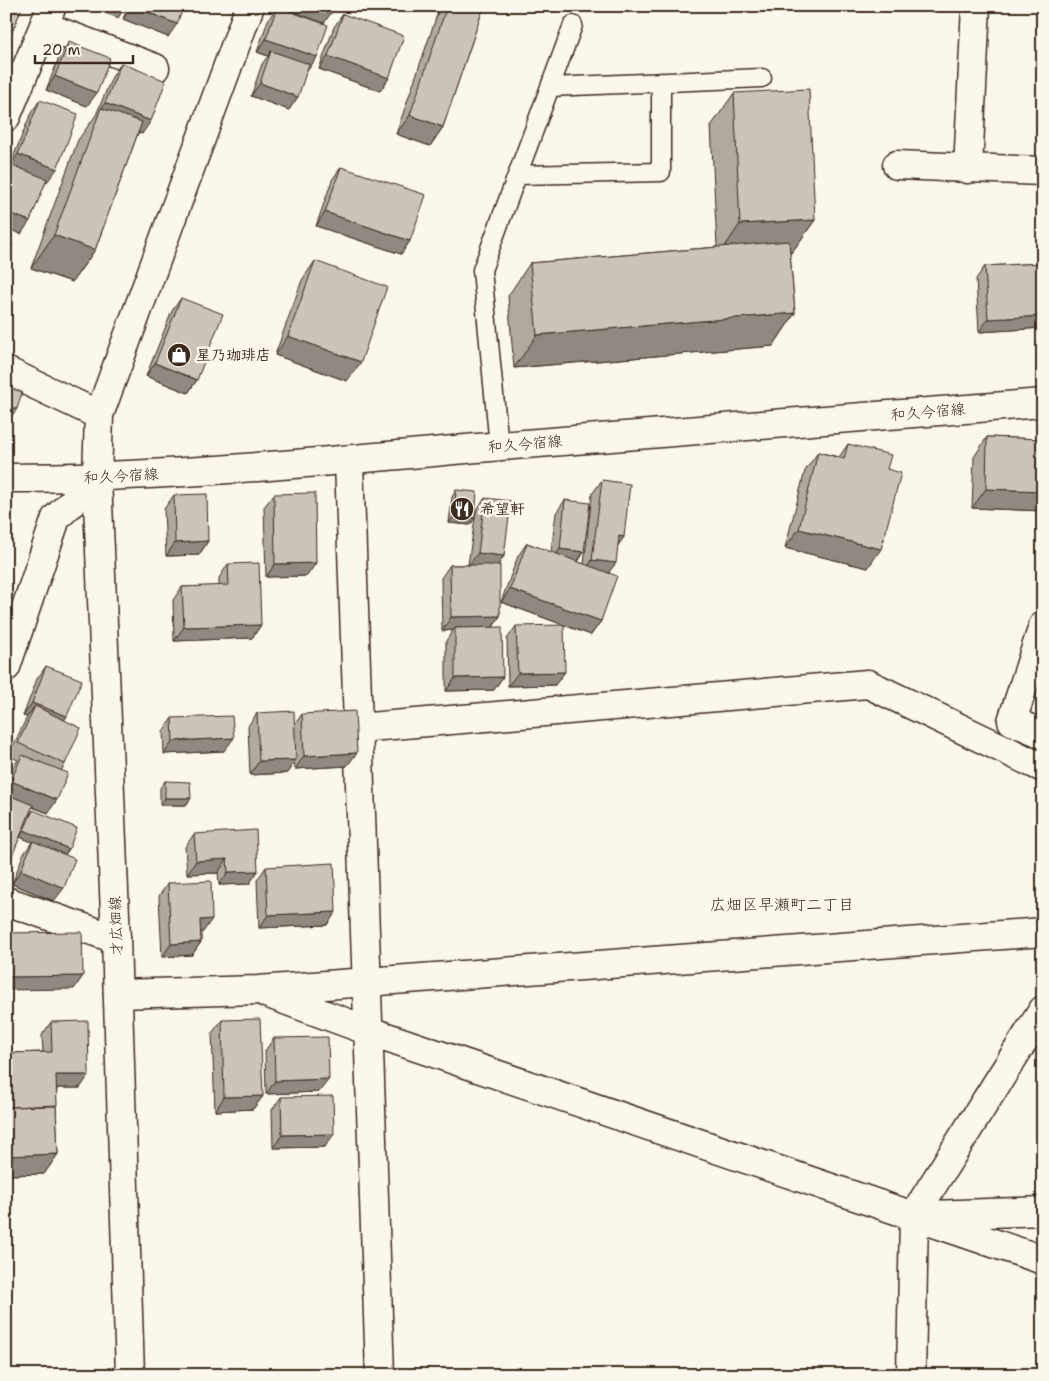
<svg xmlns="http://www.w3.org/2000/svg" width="1049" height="1381" font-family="'Shantell Sans','Klee One',sans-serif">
<rect width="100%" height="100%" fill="#fbf7ec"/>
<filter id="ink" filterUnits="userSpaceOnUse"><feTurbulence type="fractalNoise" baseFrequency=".02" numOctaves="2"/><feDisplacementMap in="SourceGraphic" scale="10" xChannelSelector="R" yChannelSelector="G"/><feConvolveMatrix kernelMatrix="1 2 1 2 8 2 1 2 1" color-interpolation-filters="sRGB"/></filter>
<g filter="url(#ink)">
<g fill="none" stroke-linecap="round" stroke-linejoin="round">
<!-- lane casing -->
<g stroke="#3b2a1e" stroke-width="21">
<path id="lane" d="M 550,87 L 762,78
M 518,175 L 661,172 L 661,82
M 499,446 L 482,270 L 573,25"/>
</g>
<!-- street casing -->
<g stroke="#3b2a1e" stroke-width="31">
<path id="street" d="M 44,26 L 155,68
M 6,117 L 52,6
M 897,165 L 1043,171
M 968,169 L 976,6
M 6,371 L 99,415
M 349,461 L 380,1375
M 1043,626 L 1012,721 L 1043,734
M 6,667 L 56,518 L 97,478 L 99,415 L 250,6
M 358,728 L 868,684 L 1043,768
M 6,901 L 116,939
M 266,993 L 369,1031 L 1043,1260
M 118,994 L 258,990 L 1043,932
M 930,1215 L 1043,1211
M 911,1375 L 914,1215 L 1043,1010"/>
</g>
<!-- secondary casing -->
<g stroke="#3b2a1e" stroke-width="31">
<path id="secondary" d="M 6,478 C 172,478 336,460 501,446 C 682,431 862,417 1043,403
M 97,478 L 116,939 L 130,1375"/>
</g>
<!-- lane -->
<use href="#lane" stroke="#fbf7ec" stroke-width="18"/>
<!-- street -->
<use href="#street" stroke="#fbf7ec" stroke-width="28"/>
<!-- secondary -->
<use href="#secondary" stroke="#fbf7ec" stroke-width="28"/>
</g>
<!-- wall -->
<path fill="#afa99f" stroke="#3b2a1e" d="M 128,6 L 184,6 L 168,37 L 123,19 Z
M 440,6 L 484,6 L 443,127 L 430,146 L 396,134 Z
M 277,7 L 317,57 L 307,70 L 289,110 L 251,96 L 262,64 L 268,56 L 257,52 L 268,20 Z
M 343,14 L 389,78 L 380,91 L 319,69 L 334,27 Z
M 69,42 L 87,106 L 46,90 L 60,55 Z
M 121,63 L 142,134 L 138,133 L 95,250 L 72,282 L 31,268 L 78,140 L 96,115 L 112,77 Z
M 734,93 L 815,220 L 792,252 L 790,253 L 795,313 L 773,346 L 514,368 L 508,296 L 530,263 L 717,247 L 711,126 Z
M 40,100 L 47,182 L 46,182 L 21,234 L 6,228 L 6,167 L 9,164 L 10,165 L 31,113 Z
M 341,167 L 410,241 L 401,254 L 316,226 L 332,180 Z
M 315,261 L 347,381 L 275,355 L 302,280 Z
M 1043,263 L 1043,328 L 979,332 L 976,279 L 985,266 Z
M 181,298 L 197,380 L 188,393 L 146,376 L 172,311 Z
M 987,437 L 1043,439 L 1043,511 L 972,508 L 974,457 Z
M 848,444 L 887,469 L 868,568 L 785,548 L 805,471 L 818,452 L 839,457 Z
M 602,480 L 624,537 L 617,546 L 609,573 L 601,621 L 591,635 L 501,602 L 518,556 L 527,543 L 551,552 L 556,513 L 565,500 L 584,552 L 578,562 L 584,564 L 592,494 Z
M 456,490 L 470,525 L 449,523 L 452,497 Z
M 274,494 L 307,576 L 266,577 L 264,507 Z
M 174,495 L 208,541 L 199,555 L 166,556 L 164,509 Z
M 485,498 L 504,556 L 498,565 L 500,616 L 493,627 L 494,690 L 446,691 L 446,641 L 453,630 L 442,631 L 441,578 L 450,565 L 468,565 L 476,511 Z
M 228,564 L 261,625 L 252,638 L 174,641 L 173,600 L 182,587 L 219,586 L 219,578 Z
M 516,626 L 555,685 L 508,686 L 507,639 Z
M 46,666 L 67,716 L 64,720 L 65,764 L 61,771 L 48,813 L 32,807 L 28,817 L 33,810 L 69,849 L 65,855 L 54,901 L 12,884 L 23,855 L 32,842 L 20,837 L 6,866 L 6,782 L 12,768 L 18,760 L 8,756 L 27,717 L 23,716 L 37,679 Z
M 257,713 L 295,724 L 302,714 L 347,766 L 295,769 L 294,762 L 287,773 L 250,775 L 248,726 Z
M 172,718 L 224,751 L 164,754 L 163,731 Z
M 165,781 L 191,798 L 186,805 L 160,805 L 160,788 Z
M 194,834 L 258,871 L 249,884 L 219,885 L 218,873 L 187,874 L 185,847 Z
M 266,867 L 327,925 L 259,928 L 257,880 Z
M 168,883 L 203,932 L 201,932 L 201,942 L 192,955 L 162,957 L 159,896 Z
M 222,1020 L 263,1096 L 253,1109 L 215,1111 L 212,1033 Z
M 51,1022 L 80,1088 L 57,1088 L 56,1107 L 58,1154 L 44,1174 L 6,1175 L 6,1055 L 8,1053 L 43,1052 L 42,1035 Z
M 274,1038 L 319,1092 L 266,1094 L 265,1051 Z
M 281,1097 L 325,1147 L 273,1148 L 272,1110 Z"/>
<!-- shaded-wall -->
<path fill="#8f8982" stroke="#3b2a1e" d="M 87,6 L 126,6 L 118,18 Z
M 132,6 L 177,24 L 168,37 L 123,19 Z
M 277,6 L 323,6 L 333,10 L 324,23 Z
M 266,39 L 317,57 L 308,70 L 269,57 L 271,51 L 268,56 L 257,52 Z
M 328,56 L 389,78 L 380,91 L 319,69 Z
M 55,76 L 97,93 L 87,106 L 46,90 Z
M 260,83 L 298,97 L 289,110 L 251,96 Z
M 105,103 L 151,121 L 142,134 L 98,117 L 101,109 Z
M 410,115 L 443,127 L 430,146 L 396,134 Z
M 18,154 L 57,169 L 47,182 L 9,167 Z
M 6,212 L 30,221 L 21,234 L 6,228 Z
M 325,212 L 410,241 L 401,254 L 316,226 Z
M 815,220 L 792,252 L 718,257 L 740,224 Z
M 54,235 L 95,250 L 72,282 L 31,268 Z
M 795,313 L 773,346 L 514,368 L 537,335 Z
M 1043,316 L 1043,328 L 979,332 L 988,319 Z
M 288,336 L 361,362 L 347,381 L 275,355 Z
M 155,363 L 197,380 L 188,393 L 146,376 Z
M 6,406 L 17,409 L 7,422 L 6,422 Z
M 986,489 L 1043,491 L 1043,511 L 972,508 Z
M 454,516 L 475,518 L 470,525 L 449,523 Z
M 799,529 L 881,549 L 868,568 L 785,548 Z
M 619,536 L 624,537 L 615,550 Z
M 208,541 L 199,555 L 166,556 L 175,543 Z
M 560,549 L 584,552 L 575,565 L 550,562 Z
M 478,553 L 504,556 L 495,570 L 468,566 Z
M 592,560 L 616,563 L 606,576 L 583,574 Z
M 316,563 L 307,576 L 266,577 L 275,564 Z
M 510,589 L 601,621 L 591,635 L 501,602 Z
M 500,616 L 491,630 L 455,628 L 453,630 L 442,631 L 451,617 Z
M 261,625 L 252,638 L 174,641 L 184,627 Z
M 565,672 L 555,685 L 508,686 L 518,673 Z
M 503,677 L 494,690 L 446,691 L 455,678 Z
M 32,703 L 67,716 L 58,730 L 35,706 L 27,717 L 23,716 Z
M 234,738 L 224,751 L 164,754 L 173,741 Z
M 357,753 L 347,766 L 295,769 L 304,756 Z
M 296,760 L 287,773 L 250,775 L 259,761 Z
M 11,781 L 57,800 L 48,813 L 6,796 L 6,787 Z
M 165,798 L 191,798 L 186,805 L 160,805 Z
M 24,830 L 69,849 L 64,855 L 20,837 Z
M 6,859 L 10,861 L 6,866 Z
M 227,859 L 218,873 L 187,874 L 196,861 Z
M 21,870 L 64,888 L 54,901 L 12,884 Z
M 258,871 L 249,884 L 219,885 L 228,872 Z
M 336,912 L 327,925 L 259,928 L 268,915 Z
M 212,919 L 203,932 L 191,933 L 200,920 Z
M 201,942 L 192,955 L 162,957 L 171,944 Z
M 83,976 L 74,989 L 6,990 L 6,977 Z
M 56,1075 L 89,1075 L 80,1088 L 47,1088 Z
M 329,1079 L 319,1092 L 266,1094 L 275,1081 Z
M 263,1096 L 253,1109 L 215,1111 L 224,1097 Z
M 334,1134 L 325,1147 L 273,1148 L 282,1135 Z
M 58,1154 L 44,1174 L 6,1175 L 6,1156 Z"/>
<!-- building -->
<path fill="#ccc4b9" stroke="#3b2a1e" d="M 6,6 L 20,6 L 22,7 L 8,43 L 6,42 Z
M 133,6 L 184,6 L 177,24 Z
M 323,6 L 334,6 L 333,10 Z
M 447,6 L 484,6 L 443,127 L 410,115 Z
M 277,7 L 328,25 L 317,57 L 266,39 Z
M 343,14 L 404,36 L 389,78 L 328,56 Z
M 69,42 L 110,58 L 97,93 L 55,76 Z
M 271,51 L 309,64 L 298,97 L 260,83 Z
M 121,63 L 166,81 L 151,121 L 105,103 Z
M 809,89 L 815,220 L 740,224 L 734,93 Z
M 40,100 L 78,114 L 57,169 L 18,154 Z
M 101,108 L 142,122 L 95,250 L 54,235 Z
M 9,164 L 47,179 L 30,221 L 6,212 L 6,170 Z
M 341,167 L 426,195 L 410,241 L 325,212 Z
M 789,241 L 795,313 L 537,335 L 530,263 Z
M 6,243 L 13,245 L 6,262 Z
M 315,261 L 387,287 L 361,362 L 288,336 Z
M 1043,263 L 1043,316 L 988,319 L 985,266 Z
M 181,298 L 223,314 L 197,380 L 155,363 Z
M 6,387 L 22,392 L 17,409 L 6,406 Z
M 987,437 L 1043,439 L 1043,491 L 986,489 Z
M 848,444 L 891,455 L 887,469 L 901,473 L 881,549 L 799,529 L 818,452 L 844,459 Z
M 602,480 L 630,484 L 624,537 L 619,536 L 616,563 L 592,560 Z
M 456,490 L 477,492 L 475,518 L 454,516 Z
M 315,493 L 316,563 L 275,564 L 274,494 Z
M 207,494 L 208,541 L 175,543 L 174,495 Z
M 485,498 L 511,501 L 504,556 L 478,553 Z
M 565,500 L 590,503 L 584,552 L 560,549 Z
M 527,543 L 617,576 L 601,621 L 510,589 Z
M 259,563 L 261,625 L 184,627 L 182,587 L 229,585 L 228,564 Z
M 450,565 L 500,565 L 500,616 L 451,617 Z
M 564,625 L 565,672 L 518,673 L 516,626 Z
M 502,627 L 503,677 L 455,678 L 455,628 Z
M 46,666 L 82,680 L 67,716 L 32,703 Z
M 35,706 L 81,728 L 65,764 L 18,743 Z
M 294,711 L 296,760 L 259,761 L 257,713 Z
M 355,711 L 357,753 L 304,756 L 302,714 Z
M 232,716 L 234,738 L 173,741 L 172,718 Z
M 22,755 L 68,773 L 57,800 L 11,781 Z
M 165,781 L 190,782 L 191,798 L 165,798 Z
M 6,794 L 33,805 L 10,861 L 6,859 Z
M 33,810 L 77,828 L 69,849 L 24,830 Z
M 256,830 L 258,871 L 228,872 L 227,859 L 196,861 L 194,834 Z
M 33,841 L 75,859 L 64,888 L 21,870 Z
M 334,863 L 336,912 L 268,915 L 266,867 Z
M 211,881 L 212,919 L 200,920 L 201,942 L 171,944 L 168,883 Z
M 82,932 L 83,976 L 6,977 L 6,933 Z
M 260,1019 L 263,1096 L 224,1097 L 222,1020 Z
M 88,1021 L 89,1075 L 56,1075 L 57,1105 L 9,1107 L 8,1053 L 52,1052 L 51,1022 Z
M 328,1037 L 329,1079 L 275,1081 L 274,1038 Z
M 333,1096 L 334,1134 L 282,1135 L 281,1097 Z
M 56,1106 L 58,1154 L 6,1156 L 6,1107 Z"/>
</g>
<!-- icons -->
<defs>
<g id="shop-disc" transform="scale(1.25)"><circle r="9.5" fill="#3b2a1e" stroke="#fbf7ec"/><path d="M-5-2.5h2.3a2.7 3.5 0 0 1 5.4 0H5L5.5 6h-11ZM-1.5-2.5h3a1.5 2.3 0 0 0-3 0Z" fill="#fff"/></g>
<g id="restaurant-disc" transform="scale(1.25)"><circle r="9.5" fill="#3b2a1e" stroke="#fbf7ec"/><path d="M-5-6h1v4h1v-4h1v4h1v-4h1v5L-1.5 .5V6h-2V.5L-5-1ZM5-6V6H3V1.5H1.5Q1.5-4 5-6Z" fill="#fff"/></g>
</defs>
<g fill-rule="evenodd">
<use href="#shop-disc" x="179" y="355"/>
<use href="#restaurant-disc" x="462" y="509"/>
</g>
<g text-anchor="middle" stroke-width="5" stroke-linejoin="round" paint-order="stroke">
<!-- poi labels -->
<g font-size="15" font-weight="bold" fill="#3b2a1e" stroke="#fbf7ec" text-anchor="start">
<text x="196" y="360">星乃珈琲店</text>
<text x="480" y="514">希望軒</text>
</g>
<!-- street labels -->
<g font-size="15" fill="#3b2a1e" stroke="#fbf7ec">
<text transform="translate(928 412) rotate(-5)" y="5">和久今宿線</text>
<text transform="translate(525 444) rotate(-5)" y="5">和久今宿線</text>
<text transform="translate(121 476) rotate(-3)" y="5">和久今宿線</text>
<text transform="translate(116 926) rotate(-92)" y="5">才広畑線</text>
</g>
<!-- neighbourhood labels -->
<g font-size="16" fill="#3b2a1e" stroke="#fbf7ec">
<text x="782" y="910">広畑区早瀬町二丁目</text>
</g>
</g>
<!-- margin -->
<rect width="1049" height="1381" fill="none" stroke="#fbf7ec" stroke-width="25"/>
<rect x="12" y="12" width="1024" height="1356" fill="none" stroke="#3b2a1e" stroke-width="2" filter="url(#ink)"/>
<!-- scale -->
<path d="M35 55v8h98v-8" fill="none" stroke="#3b2a1e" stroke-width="2.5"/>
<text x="42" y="55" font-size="15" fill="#3b2a1e" stroke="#fbf7ec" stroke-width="4" paint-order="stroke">20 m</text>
</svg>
